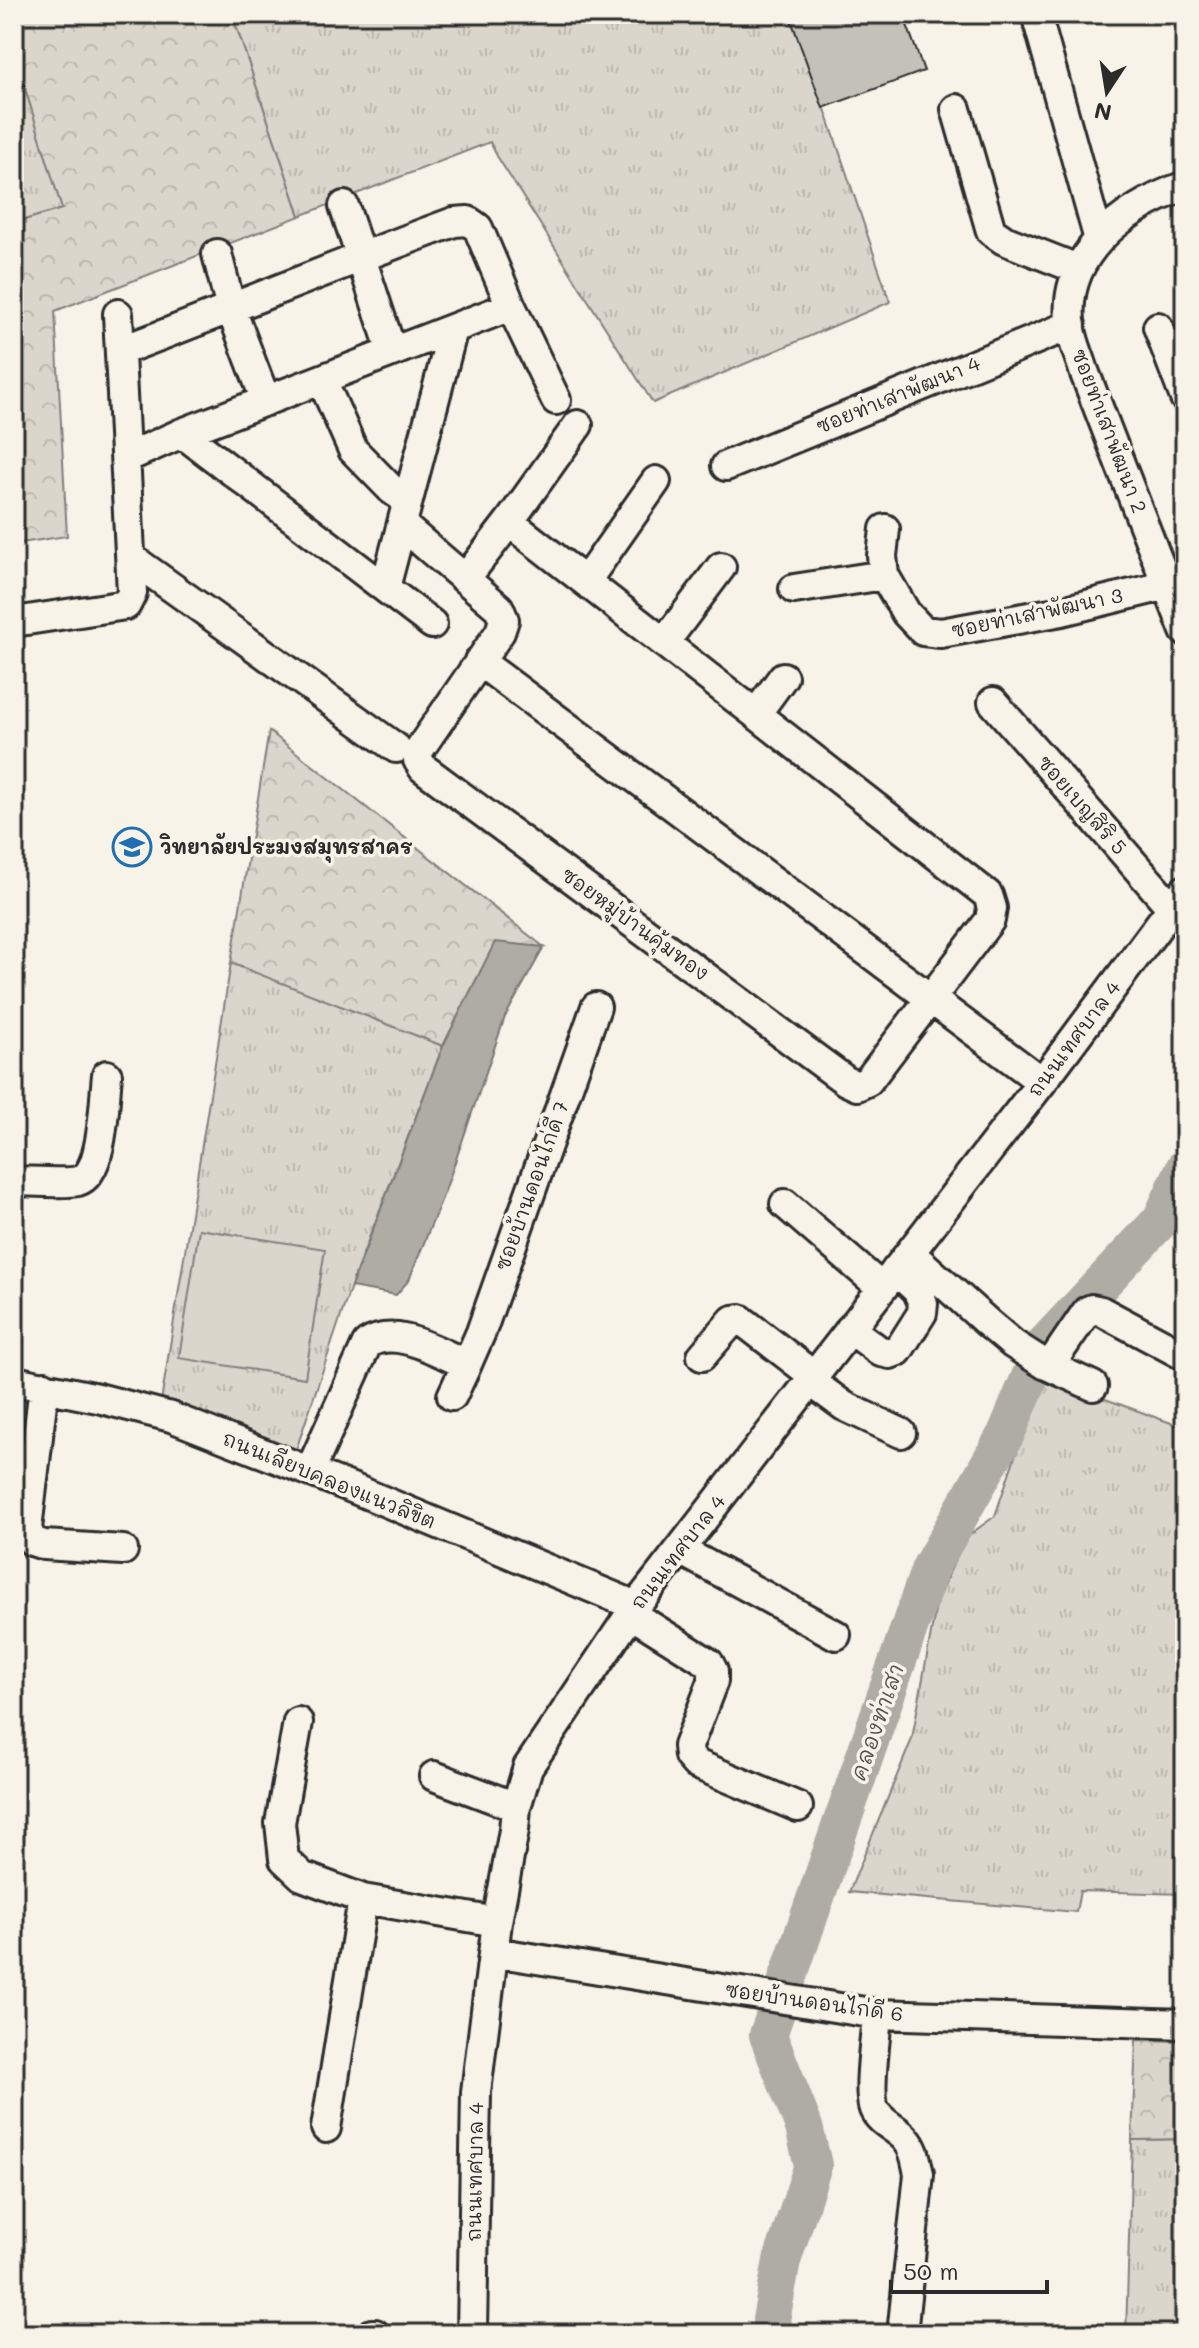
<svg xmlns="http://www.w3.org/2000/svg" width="1199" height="2348" font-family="Mali,'Playpen Sans Thai',sans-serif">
<defs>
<pattern id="grass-tufts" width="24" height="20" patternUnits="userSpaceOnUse" patternTransform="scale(2)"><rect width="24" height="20" fill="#dad6cc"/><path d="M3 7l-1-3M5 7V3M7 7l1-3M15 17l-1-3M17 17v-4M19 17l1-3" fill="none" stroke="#bbb8af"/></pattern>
<pattern id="forest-crowns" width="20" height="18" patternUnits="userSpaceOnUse" patternTransform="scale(2)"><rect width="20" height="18" fill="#dad6cc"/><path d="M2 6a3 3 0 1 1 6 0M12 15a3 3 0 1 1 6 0" fill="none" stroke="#bbb8af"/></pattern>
</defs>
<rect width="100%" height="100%" fill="#f7f3e8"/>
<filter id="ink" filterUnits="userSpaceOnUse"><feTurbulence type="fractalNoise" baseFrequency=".0125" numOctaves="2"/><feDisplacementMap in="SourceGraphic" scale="16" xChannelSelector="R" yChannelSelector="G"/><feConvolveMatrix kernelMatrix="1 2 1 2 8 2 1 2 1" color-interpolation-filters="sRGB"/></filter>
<g filter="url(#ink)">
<!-- grass -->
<path fill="url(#grass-tufts)" stroke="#82807c" stroke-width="2" d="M 232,14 L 793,14 L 890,302 L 653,403 L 497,156 L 490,142 L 300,216 Z
M 14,52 L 62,209 L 14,223 Z
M 231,963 L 443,1046 L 354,1277 L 296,1450 L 161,1402 Z
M 1042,1376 L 1185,1428 L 1185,1894 L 1080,1891 L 1076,1912 L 849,1892 L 912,1739 L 937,1600 L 965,1538 L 995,1516 Z
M 1185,2139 L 1185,2309 L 1174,2327 L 1173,2334 L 1126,2334 L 1132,2140 Z"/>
<!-- forest -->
<path fill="url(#forest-crowns)" stroke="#82807c" stroke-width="2" d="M 14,14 L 232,14 L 300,216 L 55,311 L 67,536 L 14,544 L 14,223 L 62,209 L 14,52 Z
M 269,731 L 544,947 L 495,943 L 443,1046 L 231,963 Z
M 1136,2040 L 1185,2041 L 1185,2139 L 1132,2140 Z"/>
<!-- pitch -->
<path fill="#dad6cc" stroke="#82807c" stroke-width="2" d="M 199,1229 L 325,1249 L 305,1378 L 179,1358 Z"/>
<!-- water -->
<path fill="#afaca4" stroke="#7a7874" stroke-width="2" d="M 495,942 L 544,947 L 505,1017 L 445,1191 L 409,1280 L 396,1295 L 351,1287 L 443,1046 Z"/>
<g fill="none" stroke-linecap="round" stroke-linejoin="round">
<!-- river -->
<path stroke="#afaca4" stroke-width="38" d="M 774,2334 L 771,2320 L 782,2261 L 813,2165 L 804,2127 L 768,2035 L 930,1568 L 1006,1434 L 1043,1346 L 1161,1220 L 1185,1167"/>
</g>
<!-- building -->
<path fill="#c4c1b9" stroke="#2b2b2b" stroke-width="2" d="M 789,14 L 903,14 L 924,71 L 823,108 Z"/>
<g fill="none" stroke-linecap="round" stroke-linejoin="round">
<!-- minor casing -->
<g stroke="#2b2b2b" stroke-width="34">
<path id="minor" d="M 1036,14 L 1099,240
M 956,109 L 991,231 L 1004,240 L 1078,269
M 1185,186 C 1123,208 1059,256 1071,329 C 1073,343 1080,357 1084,371 L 1185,631
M 344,206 L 392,352
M 217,254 L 231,309 L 266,401
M 1158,327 L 1185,398
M 120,351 C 232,309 342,263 454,222 L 468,221 L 478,228 L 511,306 L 556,400
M 322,380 L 353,450 L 392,490 L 408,501
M 182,433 L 432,624
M 126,458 L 182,433 L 511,306
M 726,466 L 1071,325
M 402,525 L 499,608 L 504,620 L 500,632 L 419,750 L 418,760 L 423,768 L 846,1081 L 857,1086 L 868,1081 L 990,920 L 992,908 L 988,895 L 509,522
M 885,529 L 882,556 L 884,575 L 906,613 L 923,631 L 941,633 L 1062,611 L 1168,585
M 131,558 L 396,748
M 465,579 L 509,522 L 578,425
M 586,581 L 656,481
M 385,588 L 453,329
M 794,589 L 884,575
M 14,622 L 126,605 L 132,593 L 118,314
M 664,643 L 721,567
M 479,661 L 1042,1082
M 993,702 L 1172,908
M 756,714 L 783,677
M 14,1181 C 27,1181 68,1184 78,1181 C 104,1174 104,1099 107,1075
M 785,1204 L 882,1288
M 910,1253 L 988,1323 L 1013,1344 L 1046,1365 L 1051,1364 L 1087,1311 L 1092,1309 L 1101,1311 L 1185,1356
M 850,1329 L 881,1352 L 890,1354 L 898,1351 L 922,1313 L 923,1303 L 917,1290 L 896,1270
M 702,1356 L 733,1320 L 740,1319 L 814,1376
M 1049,1366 L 1093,1386
M 14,1381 L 98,1398 L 171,1417 L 357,1490 L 636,1606
M 810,1381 L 844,1406 L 901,1433
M 44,1386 L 27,1529 L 32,1541 L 44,1545 L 123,1550
M 452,1396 L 467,1364
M 310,1471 L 367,1344 C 397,1325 438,1353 467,1364 L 481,1332 L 596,1007
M 680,1550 L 836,1635
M 631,1614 L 709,1663 L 713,1671 L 713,1681 L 688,1746 L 689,1756 L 696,1764 L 798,1807
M 298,1722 L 280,1823 L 284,1859 L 302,1876 L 363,1899 L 497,1922
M 434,1776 L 516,1807
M 494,1952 L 877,2014 L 1185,2024
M 877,2014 C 876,2036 867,2091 874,2109 C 880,2123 897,2128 906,2139 C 915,2149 916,2161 919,2174 L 902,2334
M 326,2128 L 363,1899
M 372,2334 L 375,2334
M 472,2334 L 476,2092 L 497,1922 L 514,1830 L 516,1807 L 528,1767 L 636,1606 L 1042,1082 L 1185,890"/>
</g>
<!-- minor -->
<use href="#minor" stroke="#f7f3e8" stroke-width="28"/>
</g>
</g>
<!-- icons -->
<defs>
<g id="university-ring" transform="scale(2)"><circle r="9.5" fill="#f7f3e8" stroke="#1f6fb2" stroke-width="1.5"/><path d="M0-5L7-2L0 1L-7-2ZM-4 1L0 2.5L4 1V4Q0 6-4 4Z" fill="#1f6fb2"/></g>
</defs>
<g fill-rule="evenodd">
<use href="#university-ring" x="132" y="847"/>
</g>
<g text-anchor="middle" stroke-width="7" stroke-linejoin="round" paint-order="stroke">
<!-- street labels -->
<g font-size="20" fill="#2b2b2b" stroke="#f7f3e8">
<text transform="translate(898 395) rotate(-22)" y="7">ซอยท่าเสาพัฒนา 4</text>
<text transform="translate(1109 431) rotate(69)" y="7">ซอยท่าเสาพัฒนา 2</text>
<text transform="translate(1037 613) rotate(-12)" y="7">ซอยท่าเสาพัฒนา 3</text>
<text transform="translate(1082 805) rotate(49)" y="7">ซอยเบญสิริ 5</text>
<text transform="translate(635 924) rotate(36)" y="7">ซอยหมู่บ้านคุ้มทอง</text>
<text transform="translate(1074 1039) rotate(-53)" y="7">ถนนเทศบาล 4</text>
<text transform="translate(532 1186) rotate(-70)" y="7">ซอยบ้านดอนไก่ดี 7</text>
<text transform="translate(329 1480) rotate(22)" y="7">ถนนเลียบคลองแนวลิขิต</text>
<text transform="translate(678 1552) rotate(-52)" y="7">ถนนเทศบาล 4</text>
<text transform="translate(814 2002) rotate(8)" y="7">ซอยบ้านดอนไก่ดี 6</text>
<text transform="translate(475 2172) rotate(-89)" y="7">ถนนเทศบาล 4</text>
</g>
<!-- poi labels -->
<g font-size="20" font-weight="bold" fill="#2b2b2b" stroke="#f7f3e8" text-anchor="start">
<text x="160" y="854">วิทยาลัยประมงสมุทรสาคร</text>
</g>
<!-- water labels -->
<g font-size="22" font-style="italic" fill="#53524f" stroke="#f7f3e8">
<text transform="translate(877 1722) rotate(-71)" y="8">คลองท่าเสา</text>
</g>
</g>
<!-- margin -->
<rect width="1199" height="2348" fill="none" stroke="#f7f3e8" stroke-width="48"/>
<rect x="24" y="24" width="1151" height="2300" fill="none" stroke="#2b2b2b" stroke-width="3" filter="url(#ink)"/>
<!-- north arrow -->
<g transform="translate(1107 92) rotate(192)" stroke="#f7f3e8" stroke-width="6" paint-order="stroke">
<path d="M0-6L14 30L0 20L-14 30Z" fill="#2b2b2b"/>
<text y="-12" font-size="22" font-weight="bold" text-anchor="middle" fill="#2b2b2b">N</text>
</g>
<!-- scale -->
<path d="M891 2280v12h156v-12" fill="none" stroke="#2b2b2b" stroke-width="4"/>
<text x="903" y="2280" font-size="24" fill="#2b2b2b" stroke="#f7f3e8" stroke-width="6" paint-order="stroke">50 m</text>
</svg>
